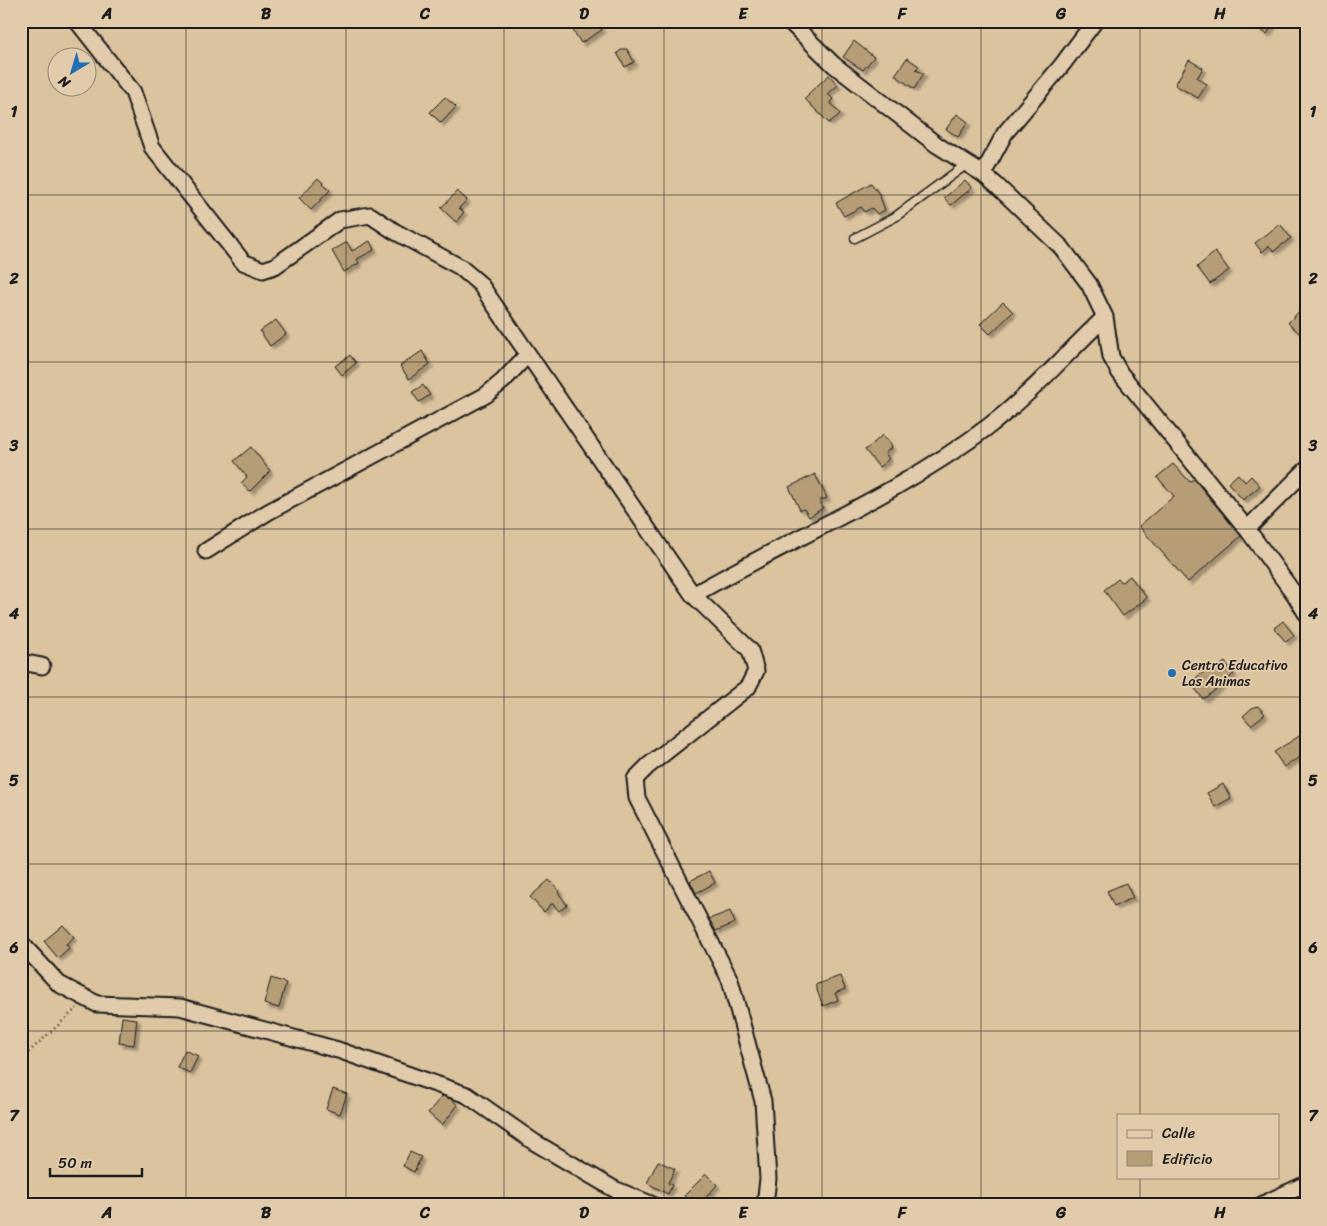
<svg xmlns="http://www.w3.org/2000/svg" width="1327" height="1226" font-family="Sriracha,sans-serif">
<defs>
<filter id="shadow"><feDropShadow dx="3.5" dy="3.5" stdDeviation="1" flood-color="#0004"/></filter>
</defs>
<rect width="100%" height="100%" fill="#dbc39e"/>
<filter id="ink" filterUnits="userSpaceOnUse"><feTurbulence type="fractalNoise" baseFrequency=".02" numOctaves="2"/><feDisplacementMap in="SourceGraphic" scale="10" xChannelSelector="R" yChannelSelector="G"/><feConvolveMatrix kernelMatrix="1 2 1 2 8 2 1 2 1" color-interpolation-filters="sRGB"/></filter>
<g filter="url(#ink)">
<!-- building -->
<path fill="#b69d75" stroke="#1c1c1c" filter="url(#shadow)" d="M 567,21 L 597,21 L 602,30 L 581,43 Z
M 1248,21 L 1275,21 L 1267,34 Z
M 854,41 L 874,57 L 863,70 L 843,57 Z
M 623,49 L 627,49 L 634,62 L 625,67 L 617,53 Z
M 907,58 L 919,66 L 915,70 L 924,73 L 914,89 L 895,75 Z
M 1189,60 L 1203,68 L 1197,78 L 1207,84 L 1198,98 L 1175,85 Z
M 829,75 L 838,85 L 828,94 L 833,99 L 830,102 L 840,114 L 829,123 L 805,99 L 809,95 L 808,94 Z
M 445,97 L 456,107 L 441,123 L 430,112 Z
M 957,114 L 968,122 L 958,137 L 946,129 Z
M 318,178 L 330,190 L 311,210 L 299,198 Z
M 965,180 L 972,188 L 951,205 L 944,198 Z
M 871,183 L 879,194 L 885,210 L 877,214 L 872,208 L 864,212 L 861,207 L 844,216 L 836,203 Z
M 457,191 L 467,200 L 459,208 L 464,212 L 456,222 L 441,208 Z
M 1280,224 L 1291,238 L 1274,251 L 1269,246 L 1262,252 L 1255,243 Z
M 370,241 L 374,250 L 357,259 L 359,263 L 344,272 L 332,251 L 347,242 L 352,251 Z
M 1215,252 L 1229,270 L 1210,284 L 1197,267 Z
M 1003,302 L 1013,312 L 990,334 L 980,324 Z
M 1306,304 L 1306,339 L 1288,323 Z
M 276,320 L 286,334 L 270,346 L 260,331 Z
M 422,351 L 430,364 L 409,379 L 400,366 Z
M 350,355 L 356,363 L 342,375 L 335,366 Z
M 423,385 L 430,395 L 419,402 L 412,392 Z
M 883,435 L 892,447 L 885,453 L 889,459 L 879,467 L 865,450 Z
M 251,447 L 270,471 L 250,491 L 241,483 L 247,477 L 234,461 Z
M 1173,464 L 1190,482 L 1194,479 L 1241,536 L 1188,582 L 1139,526 L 1174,496 L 1157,477 Z
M 815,474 L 827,498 L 819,501 L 823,508 L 809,517 L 804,509 L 800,510 L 789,487 Z
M 1238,474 L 1245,482 L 1251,476 L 1260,486 L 1243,500 L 1228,483 Z
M 1130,576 L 1147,598 L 1123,616 L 1104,590 L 1118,579 L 1122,582 Z
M 1283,621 L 1294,635 L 1286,642 L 1274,628 Z
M 1225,662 L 1234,674 L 1221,684 L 1221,686 L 1203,699 L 1190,682 L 1211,667 L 1214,670 Z
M 1258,706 L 1265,714 L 1251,725 L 1243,716 L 1252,708 Z
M 1301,735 L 1306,743 L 1306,753 L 1284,767 L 1274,752 Z
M 1223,784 L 1231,798 L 1215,807 L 1207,793 Z
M 709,871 L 715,883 L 696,893 L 690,881 Z
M 549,880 L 560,891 L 558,892 L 567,905 L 559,911 L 553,904 L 551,904 L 544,912 L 530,897 Z
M 1126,883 L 1133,898 L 1114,906 L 1107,891 Z
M 730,911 L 735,923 L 716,931 L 709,919 Z
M 63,925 L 74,937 L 66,944 L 69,948 L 58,958 L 44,941 Z
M 840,976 L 845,989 L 835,993 L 838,1000 L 823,1006 L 815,985 Z
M 271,978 L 286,983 L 279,1008 L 264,1004 Z
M 122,1017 L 137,1019 L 134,1045 L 119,1043 Z
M 185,1050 L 198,1056 L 190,1073 L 177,1067 Z
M 333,1089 L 347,1094 L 340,1114 L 326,1109 Z
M 442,1096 L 451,1099 L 458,1105 L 442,1125 L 428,1113 Z
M 410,1152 L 421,1157 L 414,1172 L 403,1166 Z
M 658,1161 L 675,1169 L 668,1183 L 672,1185 L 668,1194 L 647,1183 Z
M 706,1174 L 717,1185 L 699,1205 L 693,1205 L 684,1196 Z"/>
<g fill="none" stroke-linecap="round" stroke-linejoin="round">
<!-- service casing -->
<g stroke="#1c1c1c" stroke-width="11">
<path id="service" d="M 855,238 L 895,217 L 967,164"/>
</g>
<!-- minor casing -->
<g stroke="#1c1c1c" stroke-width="19">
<path id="minor" d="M 77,21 L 133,92 L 152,147 L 243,262 L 263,270 L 275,266 L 340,220 L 370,215 L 394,231 L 460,267 L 480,284 L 693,595 L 750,650 L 756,671 L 748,687 L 648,766 L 635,779 L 637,798 L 730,980 L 763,1101 L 768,1179 L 765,1205
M 789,21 L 834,65 L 937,145 L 983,174
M 1095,21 L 1062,65 L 1005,133 L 983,174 L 996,185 L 1062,248 L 1089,284 L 1105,317 L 1111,357 L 1120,373 L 1247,529 L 1295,595 L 1306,613
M 1247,529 L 1306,470
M 206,551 L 268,512 L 486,395 L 503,381 L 528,354
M 693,595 C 791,538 898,495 989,426 C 1031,394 1067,353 1105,317
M 21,662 L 42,666
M 21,943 L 59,984 L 97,1004 L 180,1007 L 338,1050 L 467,1095 L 534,1142 L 614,1189 L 653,1205
M 1261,1205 L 1306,1184"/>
</g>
<!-- path -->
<path stroke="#1c1c1c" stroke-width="2.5" stroke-dasharray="1 4" stroke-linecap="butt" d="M 21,1059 L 77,1008"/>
<!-- service -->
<use href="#service" stroke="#e2cbab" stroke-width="8"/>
<!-- minor -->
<use href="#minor" stroke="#e2cbab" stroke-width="15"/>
</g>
</g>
<!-- grid -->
<path fill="none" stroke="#1c1c1c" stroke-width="1" stroke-opacity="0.55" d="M 186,21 L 186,1205M 346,21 L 346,1205M 504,21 L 504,1205M 664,21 L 664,1205M 822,21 L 822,1205M 981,21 L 981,1205M 1140,21 L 1140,1115M 21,195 L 1306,195M 21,362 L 1306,362M 21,529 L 1306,529M 21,697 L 1306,697M 21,864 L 1306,864M 21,1031 L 1306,1031M 1140,1177 L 1140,1205"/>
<!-- markers -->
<circle fill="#1f6fb2" stroke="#e2cbab" stroke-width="2" cx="1172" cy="673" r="5"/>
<g text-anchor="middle" stroke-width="4" stroke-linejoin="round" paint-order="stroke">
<!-- poi labels -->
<g font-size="14" fill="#1c1c1c" stroke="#e2cbab" text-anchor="start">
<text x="1182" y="670">Centro Educativo<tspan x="1182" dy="16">Las Animas</tspan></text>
</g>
</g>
<!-- margin -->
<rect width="1327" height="1226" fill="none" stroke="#e2cbab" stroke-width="55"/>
<!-- legend -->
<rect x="1117" y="1114" width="162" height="65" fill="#e2cbab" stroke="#938572"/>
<rect x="1127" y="1130" width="25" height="8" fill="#e2cbab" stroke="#938572"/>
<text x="1162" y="1138" font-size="15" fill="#1c1c1c">Calle</text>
<rect x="1127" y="1151" width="25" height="15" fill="#b69d75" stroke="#938572"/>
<text x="1162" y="1164" font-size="15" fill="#1c1c1c">Edificio</text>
<!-- north arrow -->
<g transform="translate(72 72) rotate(218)"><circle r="24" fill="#e2cbab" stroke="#938572"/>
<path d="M0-4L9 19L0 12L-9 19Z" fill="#1f6fb2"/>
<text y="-8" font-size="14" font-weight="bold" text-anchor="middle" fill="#1c1c1c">N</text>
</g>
<!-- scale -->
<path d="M50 1168v8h92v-8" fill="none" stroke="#1c1c1c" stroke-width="2.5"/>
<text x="58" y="1168" font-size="15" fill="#1c1c1c" stroke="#e2cbab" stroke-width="4" paint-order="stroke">50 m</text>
<rect x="28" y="28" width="1272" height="1170" fill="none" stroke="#1c1c1c" stroke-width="2"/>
<g font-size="16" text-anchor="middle" font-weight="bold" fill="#1c1c1c">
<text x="107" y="19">A</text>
<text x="266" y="19">B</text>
<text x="425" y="19">C</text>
<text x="584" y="19">D</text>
<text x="743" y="19">E</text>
<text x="902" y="19">F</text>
<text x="1061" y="19">G</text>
<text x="1220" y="19">H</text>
<text x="14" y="117">1</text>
<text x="1313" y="117">1</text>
<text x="14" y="284">2</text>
<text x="1313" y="284">2</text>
<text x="14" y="451">3</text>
<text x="1313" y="451">3</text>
<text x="14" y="619">4</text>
<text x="1313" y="619">4</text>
<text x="14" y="786">5</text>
<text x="1313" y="786">5</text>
<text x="14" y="953">6</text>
<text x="1313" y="953">6</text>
<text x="14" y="1121">7</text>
<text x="1313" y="1121">7</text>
<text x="107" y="1218">A</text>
<text x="266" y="1218">B</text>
<text x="425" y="1218">C</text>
<text x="584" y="1218">D</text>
<text x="743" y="1218">E</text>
<text x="902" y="1218">F</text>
<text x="1061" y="1218">G</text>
<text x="1220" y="1218">H</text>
</g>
</svg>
